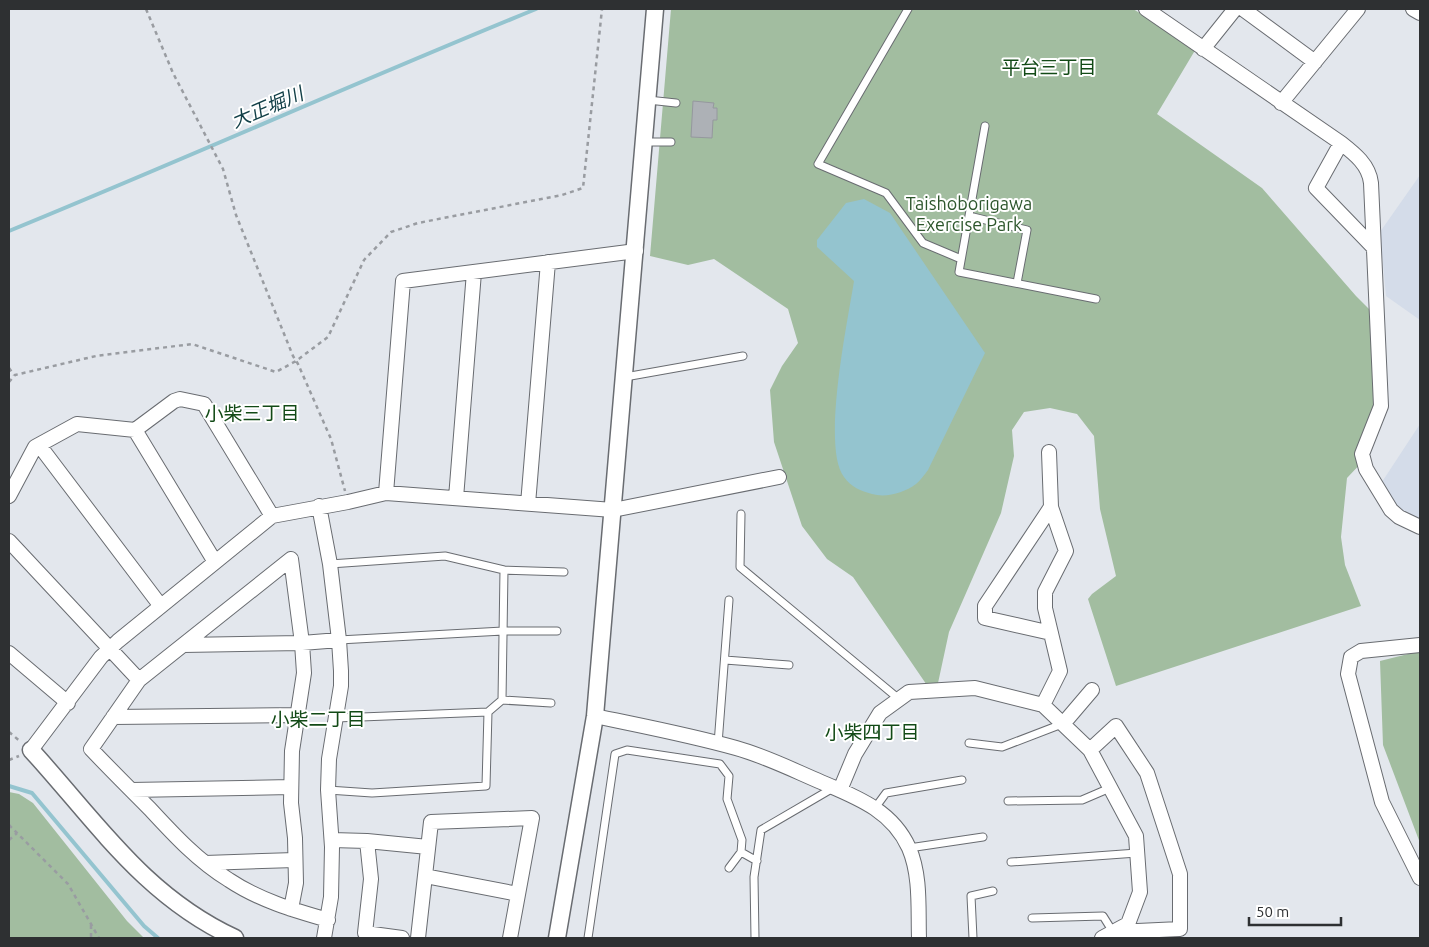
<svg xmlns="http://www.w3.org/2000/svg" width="1429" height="947" font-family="Ubuntu,'Noto Sans JP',sans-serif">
<rect width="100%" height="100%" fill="#e3e7ed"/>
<!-- built -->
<path fill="#d4dce9" d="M 1420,175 L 1420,320 L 1386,296 L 1380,232 Z
M 1420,424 L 1420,523 L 1400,514 L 1380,485 Z"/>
<!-- green -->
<path fill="#a2bda0" d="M 671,9 L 1133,9 L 1197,47 L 1157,114 L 1262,188 L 1356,296 L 1380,320 L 1383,421 L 1364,460 L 1347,478 L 1341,537 L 1345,565 L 1361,606 L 1116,686 L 1088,599 L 1092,594 L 1116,576 L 1100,509 L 1094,436 L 1077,414 L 1050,408 L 1024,412 L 1012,430 L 1014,456 L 1001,513 L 949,632 L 935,697 L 853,577 L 827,559 L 802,526 L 774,442 L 770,390 L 782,366 L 798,343 L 788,309 L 714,259 L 688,265 L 650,256 Z
M 1420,651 L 1420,843 L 1383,745 L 1380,661 Z
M 9,792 L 19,794 L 33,803 L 127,921 L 144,938 L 9,938 Z"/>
<!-- water -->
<path fill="#94c4cf" d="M 864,199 L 890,213 L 985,353 L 928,470 C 924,475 920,481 916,484 C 904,493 886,498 872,494 C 861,491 851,487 844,477 C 821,447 848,320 854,281 L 817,247 L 817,240 L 846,203 Z"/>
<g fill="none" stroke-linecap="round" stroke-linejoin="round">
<!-- stream -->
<path stroke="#94c4cf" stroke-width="4" d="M 9,231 C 185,159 359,81 536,9
M 9,786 L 32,793 L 144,926 L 158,938"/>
</g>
<!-- building -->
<path fill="#adb1b6" stroke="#95989e" d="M 693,101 L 714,103 L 713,108 L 717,108 L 717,120 L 713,120 L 712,138 L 691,137 Z"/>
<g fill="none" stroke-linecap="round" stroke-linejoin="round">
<!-- service casing -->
<g stroke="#696c71" stroke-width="9">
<path id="service" d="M 908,9 L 818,164 L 886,193 L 923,243 L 961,259
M 648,100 L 676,103
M 985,126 L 959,272 L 1096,299
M 644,142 L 671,142
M 969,216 L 1027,230 L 1017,283
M 625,377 L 743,356
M 741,514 L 740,567 L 899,699
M 330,564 L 445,556 L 504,570
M 339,640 L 503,631 L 557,631
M 725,660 L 789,665
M 502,700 L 551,703
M 336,718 L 488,712
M 969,743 L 1002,747 L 1062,724
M 718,744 L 729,600
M 328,790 L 372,793 L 486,786 L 488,712 L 502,700 L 504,570 L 564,572
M 1008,801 L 1082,800 L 1110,788
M 875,808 L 886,793 L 962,780
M 909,848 L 983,837
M 1011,862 L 1137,853
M 729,868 L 741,852
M 1032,918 L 1103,916 L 1113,932
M 588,938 L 615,754 L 627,750 L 720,764 L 729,776 L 727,799 L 742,840 L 741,852 L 757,861
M 755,938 L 754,877 L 761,830 L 833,788
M 973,938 L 971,896 L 993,891"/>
</g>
<!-- minor casing -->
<g stroke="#696c71" stroke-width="16">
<path id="minor" d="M 1146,9 L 1341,143 C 1355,154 1369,165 1371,183 L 1381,406 L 1362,454 L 1366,469 L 1391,510 L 1399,517 L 1420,527
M 1243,9 L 1315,62
M 1413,9 L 1420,13
M 1203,49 L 1235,9
M 1281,103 L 1358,9
M 1341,143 L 1316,188 L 1374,248
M 135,430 L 215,562
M 39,445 L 160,605
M 386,493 L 403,281 L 636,251
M 9,496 L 35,447 L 77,424 L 135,430 L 174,401 L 180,399 L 204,404 L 272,516
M 456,498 L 474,272
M 528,504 L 548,262
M 319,506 L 330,564 L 339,640 L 341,671 L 341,686 L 329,759 L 328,790 L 332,847 L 331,897 L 324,938
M 1051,507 L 985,606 L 985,618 L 1051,633
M 9,541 L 139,680
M 183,645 L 302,643 L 339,640
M 1420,645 L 1361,651 L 1351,657 L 1348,674 L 1382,802 L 1420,878
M 9,653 L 68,703
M 1043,705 L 1060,671 L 1045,608 L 1045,592 L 1066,551 L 1051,507 L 1049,452
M 595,716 C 642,726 690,735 736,748 C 765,756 793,770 821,782 C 856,797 892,810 909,848 C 921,876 918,909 919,938
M 113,717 L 298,715
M 1063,724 L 1092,690
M 31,750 L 101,657 L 118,641 L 272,516 L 348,502 L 386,493 L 613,510 L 779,477
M 1090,750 L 1116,726 L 1147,773 L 1180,874 L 1180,929 L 1116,932
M 131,790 L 291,787
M 840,790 L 855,754 L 880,713 L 909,692 L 975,688 L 1043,705 L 1090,750 L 1136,836 L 1140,892 L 1128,924 L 1102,938
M 332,840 L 367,841
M 205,863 L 295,860
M 425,876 L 518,894
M 291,909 L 296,883 L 295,838 L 291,803 L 292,751 L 304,673 L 302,643 L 291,559 L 139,680 L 91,749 C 110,769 130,789 150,809 C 174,835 198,861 229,880 C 259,900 293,910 328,920
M 402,938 L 365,933 L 371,879 L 367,841 L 428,847
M 418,938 L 431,822 L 532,818 L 510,938"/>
</g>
<!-- tertiary casing -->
<g stroke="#696c71" stroke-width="19">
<path id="tertiary" d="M 31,750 C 96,821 144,896 235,938
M 557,938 L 595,716 L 655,9"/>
</g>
<!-- path -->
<path stroke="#999ca1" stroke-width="2.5" stroke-dasharray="4 4" stroke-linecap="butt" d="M 146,9 L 173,73 L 223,169 L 236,215 L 293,356 L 298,364 L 331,439 L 345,491
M 9,368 L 14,375
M 9,382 L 15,375 L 96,356 L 192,344 L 276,372 L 296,361 L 328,337 L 364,260 L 391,232 L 418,223 L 562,195 L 583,188 L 602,9
M 9,732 L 21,742
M 9,760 L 19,756
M 9,825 L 68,884 L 99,938
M 9,840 L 17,833
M 91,925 L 91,938"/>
<!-- service -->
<use href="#service" stroke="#fff" stroke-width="7"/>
<!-- minor -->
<use href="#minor" stroke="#fff" stroke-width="14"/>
<!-- tertiary -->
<use href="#tertiary" stroke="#fff" stroke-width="16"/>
</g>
<g text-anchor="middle" stroke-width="4" stroke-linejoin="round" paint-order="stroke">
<!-- park labels -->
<g font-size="18" fill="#2d562c" stroke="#fff">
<text x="969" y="210">Taishoborigawa<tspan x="969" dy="21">Exercise Park</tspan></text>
</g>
<!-- neighbourhood labels -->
<g font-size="19" fill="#124a16" stroke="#fff">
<text x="1049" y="74">平台三丁目</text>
<text x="252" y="420">小柴三丁目</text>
<text x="318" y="726">小柴二丁目</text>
<text x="872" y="739">小柴四丁目</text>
</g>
<!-- water labels -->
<g font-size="19" font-style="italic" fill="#134048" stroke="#fff">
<text transform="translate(267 107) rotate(-23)" y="7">大正堀川</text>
</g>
</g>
<!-- border -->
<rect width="1429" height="947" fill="none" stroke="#2e3032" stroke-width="20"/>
<!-- scale -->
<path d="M1249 917v8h92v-8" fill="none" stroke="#2e3032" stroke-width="2.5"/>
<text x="1256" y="917" font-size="15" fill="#2e3032" stroke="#ffffff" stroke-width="4" paint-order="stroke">50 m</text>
</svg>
